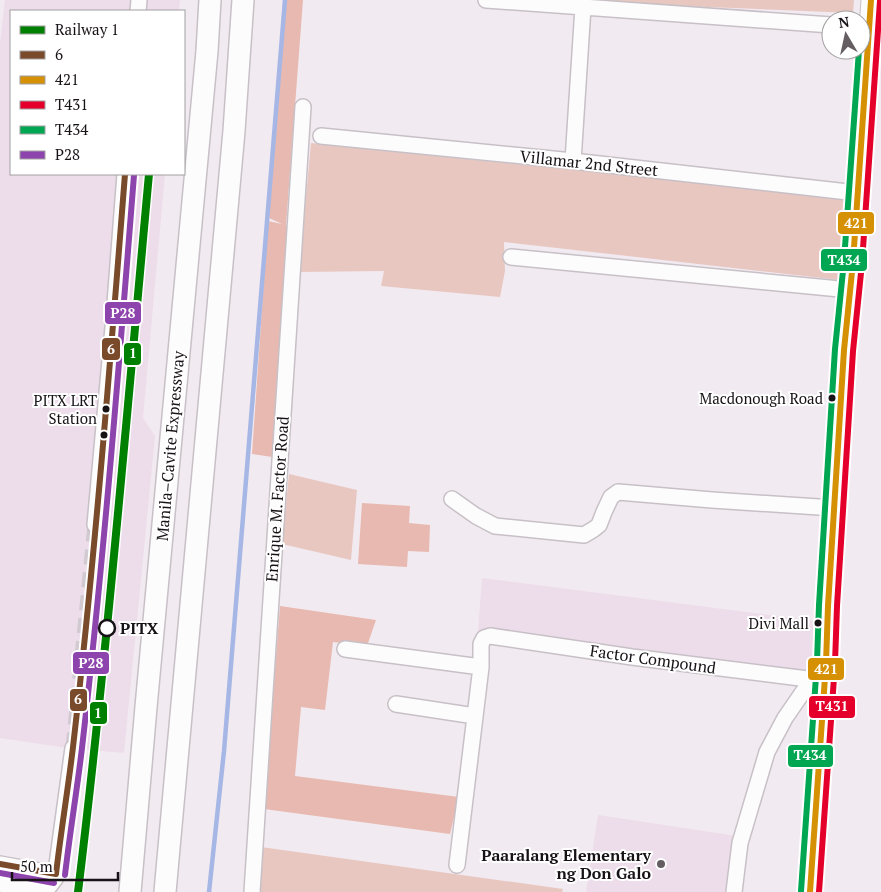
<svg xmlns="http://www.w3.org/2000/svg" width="881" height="892" font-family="'PT Serif',serif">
<rect width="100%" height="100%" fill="#f2eaf1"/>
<!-- built -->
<path fill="#edddea" d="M 5,0 L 180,0 L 179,11 L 11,11 L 11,174 L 165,174 L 143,418 L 155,436 L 124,753 L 68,748 L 0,738 L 0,43 Z
M 482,578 L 816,621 L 813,674 L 478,631 Z
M 598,815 L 737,836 L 728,892 L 586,892 Z"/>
<!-- green -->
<path fill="#e8c7c1" d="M 535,0 L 854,0 L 853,13 Z
M 311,143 L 846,198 L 840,280 L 504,242 L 505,271 L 500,297 L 381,286 L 384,271 L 299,272 Z
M 289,474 L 357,490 L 351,560 L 282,544 Z
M 261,847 L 563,889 L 562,892 L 258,892 Z"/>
<!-- forest -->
<path fill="#e8b9b0" d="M 283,0 L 303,0 L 286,225 L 290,226 L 279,458 L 252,454 L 268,221 L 282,224 L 269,218 Z
M 362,503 L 410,506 L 409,523 L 430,525 L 429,552 L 408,551 L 407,567 L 358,564 Z
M 280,606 L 376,620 L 367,646 L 333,642 L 325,710 L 301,707 L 295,776 L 459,797 L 450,834 L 264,809 Z"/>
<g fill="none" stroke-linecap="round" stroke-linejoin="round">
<!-- stream -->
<path stroke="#a6b7e6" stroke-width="4.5" d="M 209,892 L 224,751 L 285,0"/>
<!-- minor-tunnel -->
<path stroke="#d1cad0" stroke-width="15" stroke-dasharray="15 8" stroke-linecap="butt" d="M 73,748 L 95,525"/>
<!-- minor casing -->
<g stroke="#c7c0c6" stroke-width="18">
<path id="minor" d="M 486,0 L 831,25
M 138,11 L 139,0
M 321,136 L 573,161 L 857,193
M 573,161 L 583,7
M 511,257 L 850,290
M 452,499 L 476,516 L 495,526 L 584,535 L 594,529 L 599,525 L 604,512 L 611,497 L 618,492 L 712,500 L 834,508
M 95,525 L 114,316 L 125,174
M 345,649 L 481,667
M 396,704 L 475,716
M 0,864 L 56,874
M 457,865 L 481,667 L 481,644 L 484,638 L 490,636 L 632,657 L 824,681
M 0,884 L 38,891 L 48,888 L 55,879 L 73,748
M 252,892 L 303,107
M 734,892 L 740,843 L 767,752 L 785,718 L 805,689 L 810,679"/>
</g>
<!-- major casing -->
<g stroke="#c7c0c6" stroke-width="21">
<path id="major" d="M 810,892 L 824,681 L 826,663 L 828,606 L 844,350 L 853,262 L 871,0"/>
</g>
<!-- highway casing -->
<g stroke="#c7c0c6" stroke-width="24">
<path id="highway" d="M 130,892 L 146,707 L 207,51 L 210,0
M 165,892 L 234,131 L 243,0"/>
</g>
<!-- minor -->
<use href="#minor" stroke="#fdfcfd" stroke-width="15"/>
<!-- major -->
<use href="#major" stroke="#fdfcfd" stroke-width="19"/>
<!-- highway -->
<use href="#highway" stroke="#fdfcfd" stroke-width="21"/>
<!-- bus-1 casing -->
<g stroke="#fff" stroke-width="10">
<path id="bus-1" d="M 0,864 L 56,874
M 56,874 C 61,831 68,789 73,747 C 95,556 110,365 125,174"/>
</g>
<!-- bus-2 casing -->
<g stroke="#fff" stroke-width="10">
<path id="bus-2" d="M 810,892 L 826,663 L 828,606 L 844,350 L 853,262 L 871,0"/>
</g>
<!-- bus-3 casing -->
<g stroke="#fff" stroke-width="10">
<path id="bus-3" d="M 819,892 L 835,663 L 837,606 L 853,351 L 862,263 L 880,1"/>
</g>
<!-- bus-4 casing -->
<g stroke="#fff" stroke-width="10">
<path id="bus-4" d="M 801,891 L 817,662 L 819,605 L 835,349 L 844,261 L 859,50"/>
</g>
<!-- bus-5 casing -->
<g stroke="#fff" stroke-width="10">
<path id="bus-5" d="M 0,873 L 54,883
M 65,875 C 70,832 77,790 82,748 C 104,557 119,366 134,175"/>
</g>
<!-- bus-1 -->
<use href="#bus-1" stroke="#7a4b2a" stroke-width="6"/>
<!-- bus-2 -->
<use href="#bus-2" stroke="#d59003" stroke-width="6"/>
<!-- bus-3 -->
<use href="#bus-3" stroke="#e4002b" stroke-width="6"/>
<!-- bus-4 -->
<use href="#bus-4" stroke="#00a651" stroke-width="6"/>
<!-- bus-5 -->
<use href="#bus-5" stroke="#8e44ad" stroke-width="6"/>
<!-- rail-1 casing -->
<g stroke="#fff" stroke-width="11">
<path id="rail-1" d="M 78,892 C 107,653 127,413 149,174"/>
</g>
<!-- rail-1 -->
<use href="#rail-1" stroke="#008000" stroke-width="8"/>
</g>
<!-- markers -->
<g fill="#171216" stroke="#fff" stroke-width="2">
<circle cx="832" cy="398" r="4.5"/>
<circle cx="106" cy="409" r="4.5"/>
<circle cx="104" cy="435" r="4.5"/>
<circle cx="818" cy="623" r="4.5"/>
</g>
<circle fill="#fff" stroke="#171216" stroke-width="2.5" cx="107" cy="628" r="8"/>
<circle fill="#645e63" stroke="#fff" stroke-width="2" cx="661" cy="864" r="5"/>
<g text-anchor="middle" stroke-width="4" stroke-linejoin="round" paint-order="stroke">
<!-- bus labels -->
<g font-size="15" fill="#171216" stroke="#fff" text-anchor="end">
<text x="823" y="404">Macdonough Road</text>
<text x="97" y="406">PITX LRT<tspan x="97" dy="18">Station</tspan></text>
<text x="809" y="629">Divi Mall</text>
</g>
<!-- street labels -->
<g font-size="16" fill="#171216" stroke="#fff">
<text transform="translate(589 163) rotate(6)" y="6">Villamar 2nd Street</text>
<text transform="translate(170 446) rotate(-85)" y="6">Manila–Cavite Expressway</text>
<text transform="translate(277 499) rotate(-86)" y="6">Enrique M. Factor Road</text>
<text transform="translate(653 659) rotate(8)" y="6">Factor Compound</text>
</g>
<!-- stop labels -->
<g font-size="16" font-weight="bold" fill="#171216" stroke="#fff" text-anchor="start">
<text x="120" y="634">PITX</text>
</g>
<!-- poi labels -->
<g font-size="16" font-weight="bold" fill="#171216" stroke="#fff" text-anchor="end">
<text x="651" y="861">Paaralang Elementary<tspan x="651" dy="18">ng Don Galo</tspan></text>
</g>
</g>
<g stroke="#fff" stroke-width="2">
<rect x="837" y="211" width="38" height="24" rx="5" fill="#d59003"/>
<rect x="820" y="248" width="48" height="24" rx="5" fill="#00a651"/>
<rect x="104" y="301" width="38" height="24" rx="5" fill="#8e44ad"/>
<rect x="101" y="337" width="20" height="24" rx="5" fill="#7a4b2a"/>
<rect x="123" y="342" width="19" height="24" rx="5" fill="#008000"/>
<rect x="72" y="651" width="38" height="24" rx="5" fill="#8e44ad"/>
<rect x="807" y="657" width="38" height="24" rx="5" fill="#d59003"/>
<rect x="69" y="688" width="19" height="24" rx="5" fill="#7a4b2a"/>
<rect x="808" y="695" width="48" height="24" rx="5" fill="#e4002b"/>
<rect x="89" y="701" width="19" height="24" rx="5" fill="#008000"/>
<rect x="787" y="744" width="47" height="24" rx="5" fill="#00a651"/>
</g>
<g font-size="14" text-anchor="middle" font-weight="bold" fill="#fff">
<text x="856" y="228">421</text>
<text x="844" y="265">T434</text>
<text x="123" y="318">P28</text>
<text x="111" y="354">6</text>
<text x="133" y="358">1</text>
<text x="91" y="668">P28</text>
<text x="826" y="674">421</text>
<text x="78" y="704">6</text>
<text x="832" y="711">T431</text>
<text x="98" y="718">1</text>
<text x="810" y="760">T434</text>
</g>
<!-- legend -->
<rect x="10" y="10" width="175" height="165" fill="#ffffff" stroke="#a2a0a2"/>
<rect x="20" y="26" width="25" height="8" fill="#008000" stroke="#a2a0a2"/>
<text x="55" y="35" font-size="15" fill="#171216">Railway 1</text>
<rect x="20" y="51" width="25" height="8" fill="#7a4b2a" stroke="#a2a0a2"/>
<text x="55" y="60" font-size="15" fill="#171216">6</text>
<rect x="20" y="76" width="25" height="8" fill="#d59003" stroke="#a2a0a2"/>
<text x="55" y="85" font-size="15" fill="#171216">421</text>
<rect x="20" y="101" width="25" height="8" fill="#e4002b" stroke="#a2a0a2"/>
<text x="55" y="110" font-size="15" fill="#171216">T431</text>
<rect x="20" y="126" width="25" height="8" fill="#00a651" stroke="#a2a0a2"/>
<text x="55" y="135" font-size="15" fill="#171216">T434</text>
<rect x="20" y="151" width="25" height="8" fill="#8e44ad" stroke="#a2a0a2"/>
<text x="55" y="160" font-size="15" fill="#171216">P28</text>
<!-- north arrow -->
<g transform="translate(846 35) rotate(351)"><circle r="24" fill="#ffffff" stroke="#a2a0a2"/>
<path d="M0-4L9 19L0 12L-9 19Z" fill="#645e63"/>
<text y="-8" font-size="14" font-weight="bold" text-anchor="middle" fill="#171216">N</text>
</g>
<!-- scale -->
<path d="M12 872v8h106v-8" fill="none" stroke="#171216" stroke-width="2.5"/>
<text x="20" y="872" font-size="15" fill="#171216" stroke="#ffffff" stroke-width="4" paint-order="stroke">50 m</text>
</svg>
